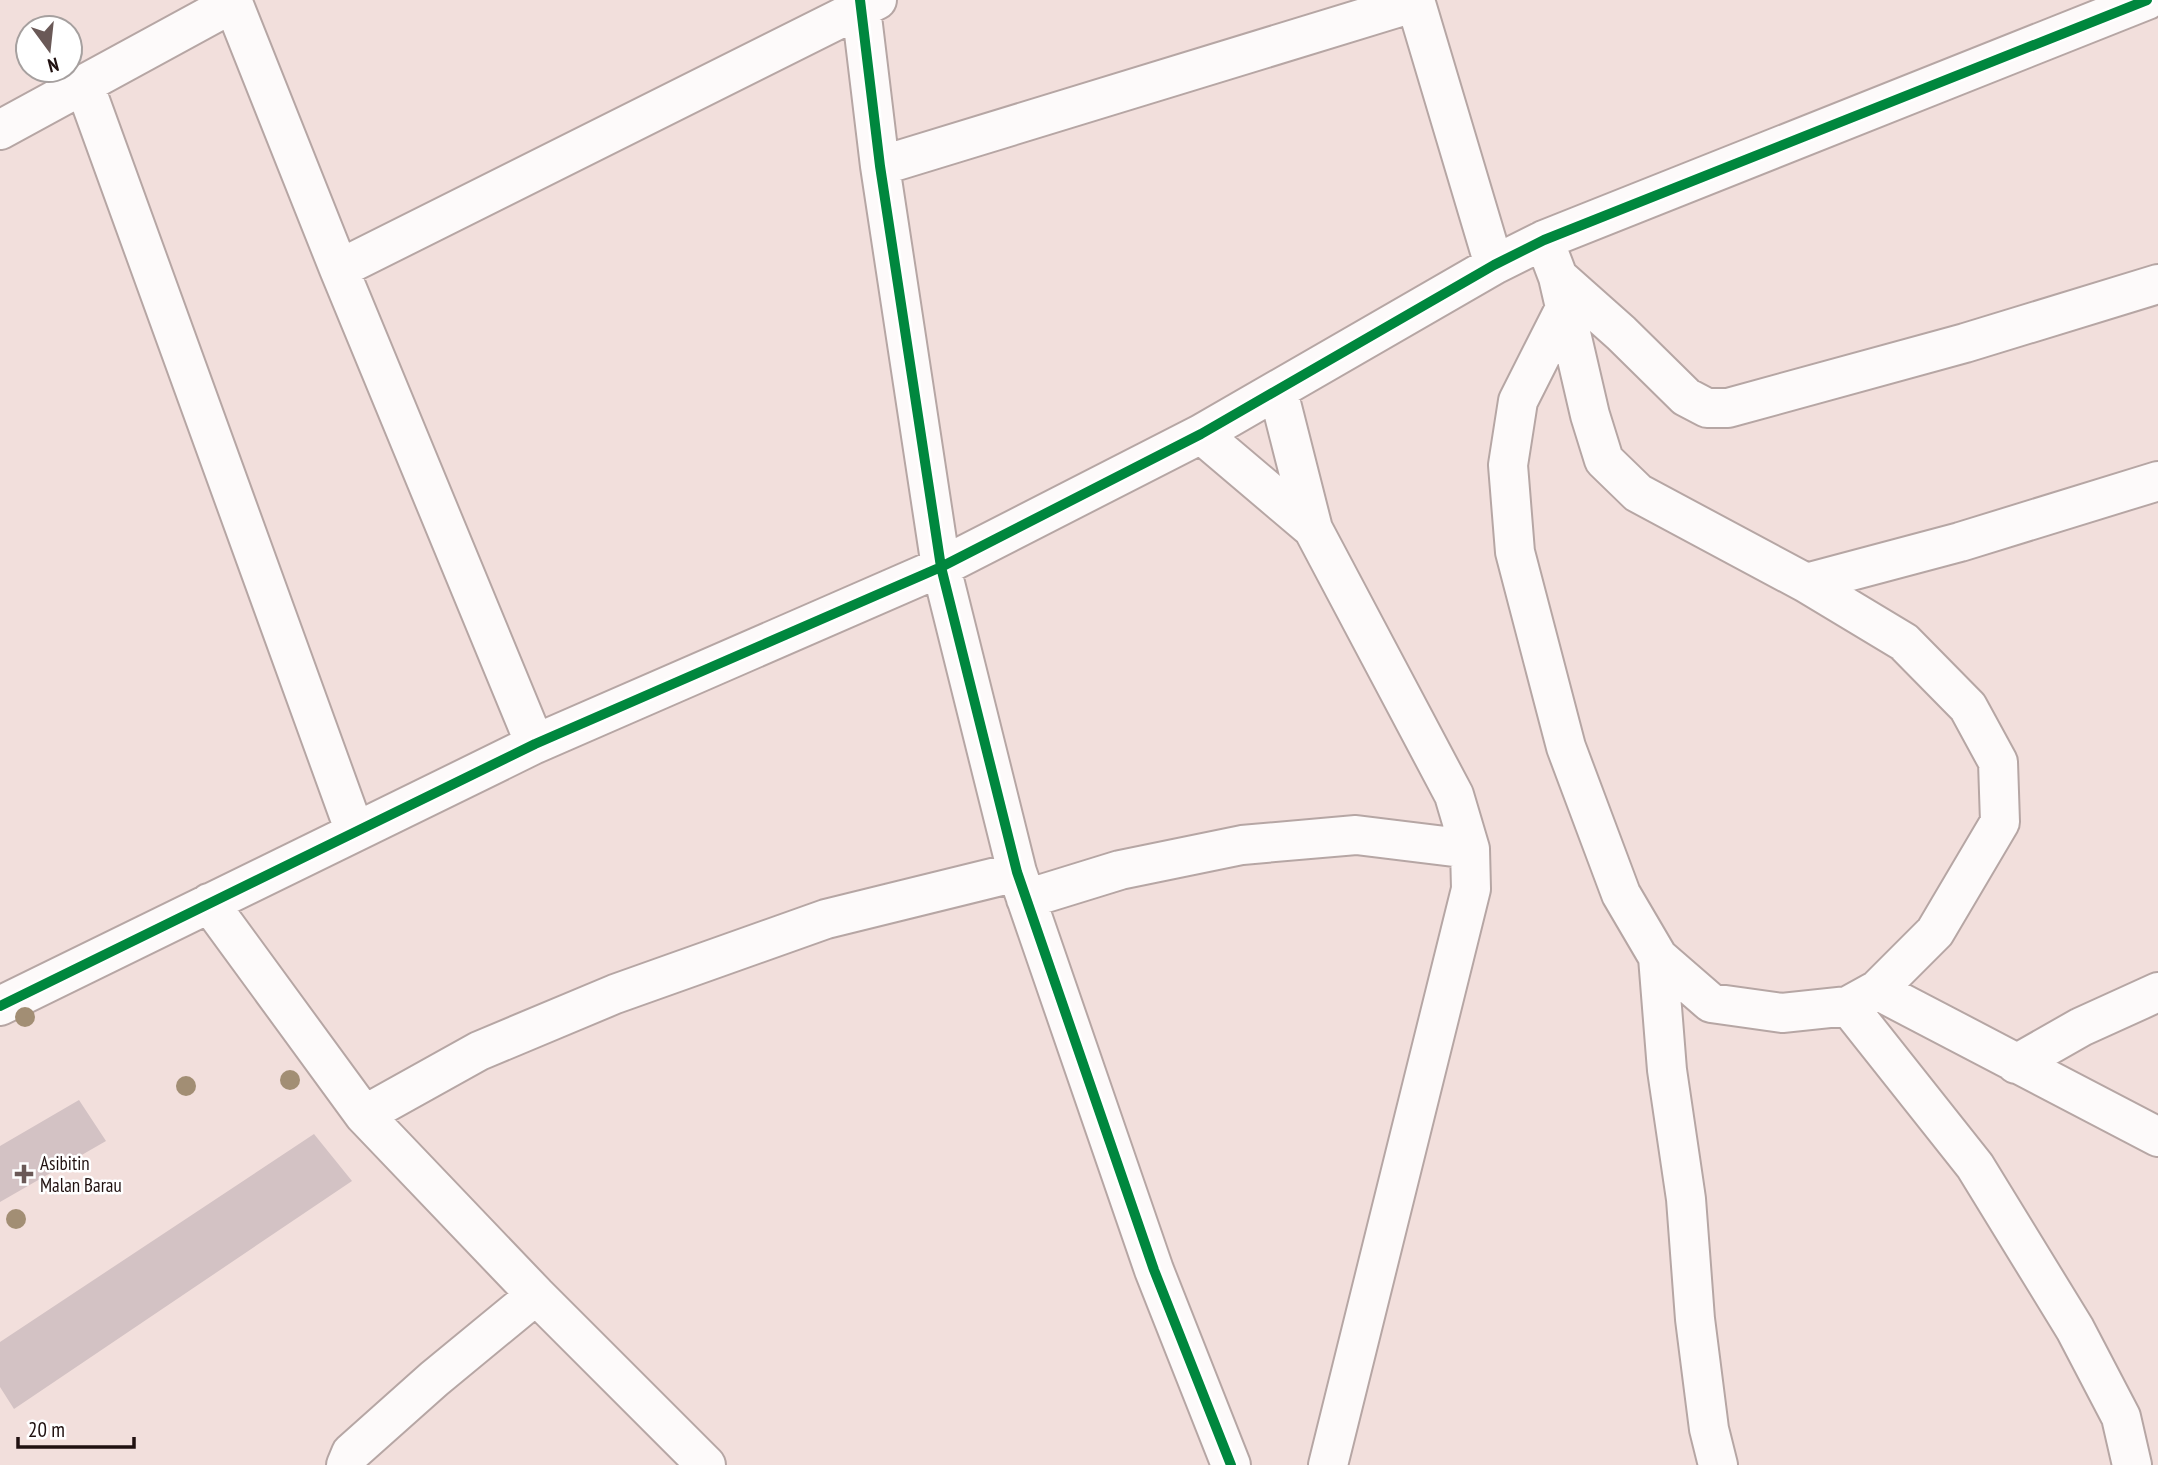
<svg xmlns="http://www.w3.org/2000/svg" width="2158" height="1465" font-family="'PT Sans Narrow',sans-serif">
<rect width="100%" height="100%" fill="#f2dfdc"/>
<!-- building -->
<path fill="#d3c2c4" d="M 79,1100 L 106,1141 L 0,1202 L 0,1146 Z
M 314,1134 L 352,1181 L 14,1409 L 0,1387 L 0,1342 Z"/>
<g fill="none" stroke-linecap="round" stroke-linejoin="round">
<!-- minor casing -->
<g stroke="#b6a6a4" stroke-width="42">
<path id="minor" d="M 232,0 L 339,269 L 535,744
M 860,0 L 880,166 L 941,567 L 1017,872 L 1154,1270 L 1231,1465
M 1415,0 L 1494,265
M 84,84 L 355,832
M 0,130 L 233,3
M 880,166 L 1416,2
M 1544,240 L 1558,277 L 1590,415 L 1604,460 L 1638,493 L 1806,583 L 1904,642 L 1968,707 L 1998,762 L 2000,822 L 1935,932 L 1877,990
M 339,269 L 877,0
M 1558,277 L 1621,333 L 1686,397 L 1707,408 L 1728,408 L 1965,343 L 2158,284
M 1564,310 L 1518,401 L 1508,465 L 1515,552 L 1566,747 L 1621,894 L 1658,957 L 1711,1003 L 1782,1013 L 1848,1006 L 1877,990 L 2158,1137
M 1278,391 L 1313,529 L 1454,795 L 1470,849 L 1471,889 L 1328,1465
M 1201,434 L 1313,529
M 1806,583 L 1960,542 L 2158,481
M 1026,899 L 1120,870 L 1242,845 L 1356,835 L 1470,849
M 209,903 L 364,1115 L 536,1295 L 706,1465
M 1658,957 L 1667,1070 L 1686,1199 L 1695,1319 L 1709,1429 L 1718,1465
M 0,1006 L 535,744 L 941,567 L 1201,434 L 1494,265 L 1544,240 L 2147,0
M 1848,1006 L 1975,1166 L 2075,1329 L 2121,1417 L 2132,1465
M 2016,1064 L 2081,1027 L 2158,992
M 364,1115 L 479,1051 L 615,994 L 826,919 L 1017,872
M 346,1465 L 351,1453 L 434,1379 L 536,1295"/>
</g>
<!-- minor -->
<use href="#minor" stroke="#fdfafa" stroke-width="38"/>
<!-- cycleway casing -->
<g stroke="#fff" stroke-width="15">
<path id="cycleway" d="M 860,0 L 880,166 L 941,567 L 1017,872 L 1154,1270 L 1231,1465
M 0,1006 L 535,744 L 941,567 L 1201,434 L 1494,265 L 1544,240 L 2147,0"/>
</g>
<!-- cycleway -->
<use href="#cycleway" stroke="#00873e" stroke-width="10"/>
</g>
<!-- trees -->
<g fill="#a28e74">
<circle cx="25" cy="1017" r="10"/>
<circle cx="290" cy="1080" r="10"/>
<circle cx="186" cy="1086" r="10"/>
<circle cx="16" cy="1219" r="10"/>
</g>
<!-- markers -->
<path fill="#6a5957" stroke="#fff" stroke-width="2.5" d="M20.5 1163.5h7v7h7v7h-7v7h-7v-7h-7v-7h7z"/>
<g text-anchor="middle" stroke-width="5" stroke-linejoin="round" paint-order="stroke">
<!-- poi labels -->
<g font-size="19" fill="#201110" stroke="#fff" text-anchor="start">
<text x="40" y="1170">Asibitin<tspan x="40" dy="22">Malan Barau</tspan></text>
</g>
</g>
<!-- north arrow -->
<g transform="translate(49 49) rotate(165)"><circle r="33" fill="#ffffff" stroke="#a6a09f" stroke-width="2"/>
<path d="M0-5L12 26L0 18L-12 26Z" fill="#6a5957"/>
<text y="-10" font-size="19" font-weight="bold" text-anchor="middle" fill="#201110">N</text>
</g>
<!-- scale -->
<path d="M18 1437v10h116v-10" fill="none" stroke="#201110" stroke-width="3.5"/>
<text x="28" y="1437" font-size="21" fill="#201110" stroke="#ffffff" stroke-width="5" paint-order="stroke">20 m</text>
</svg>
